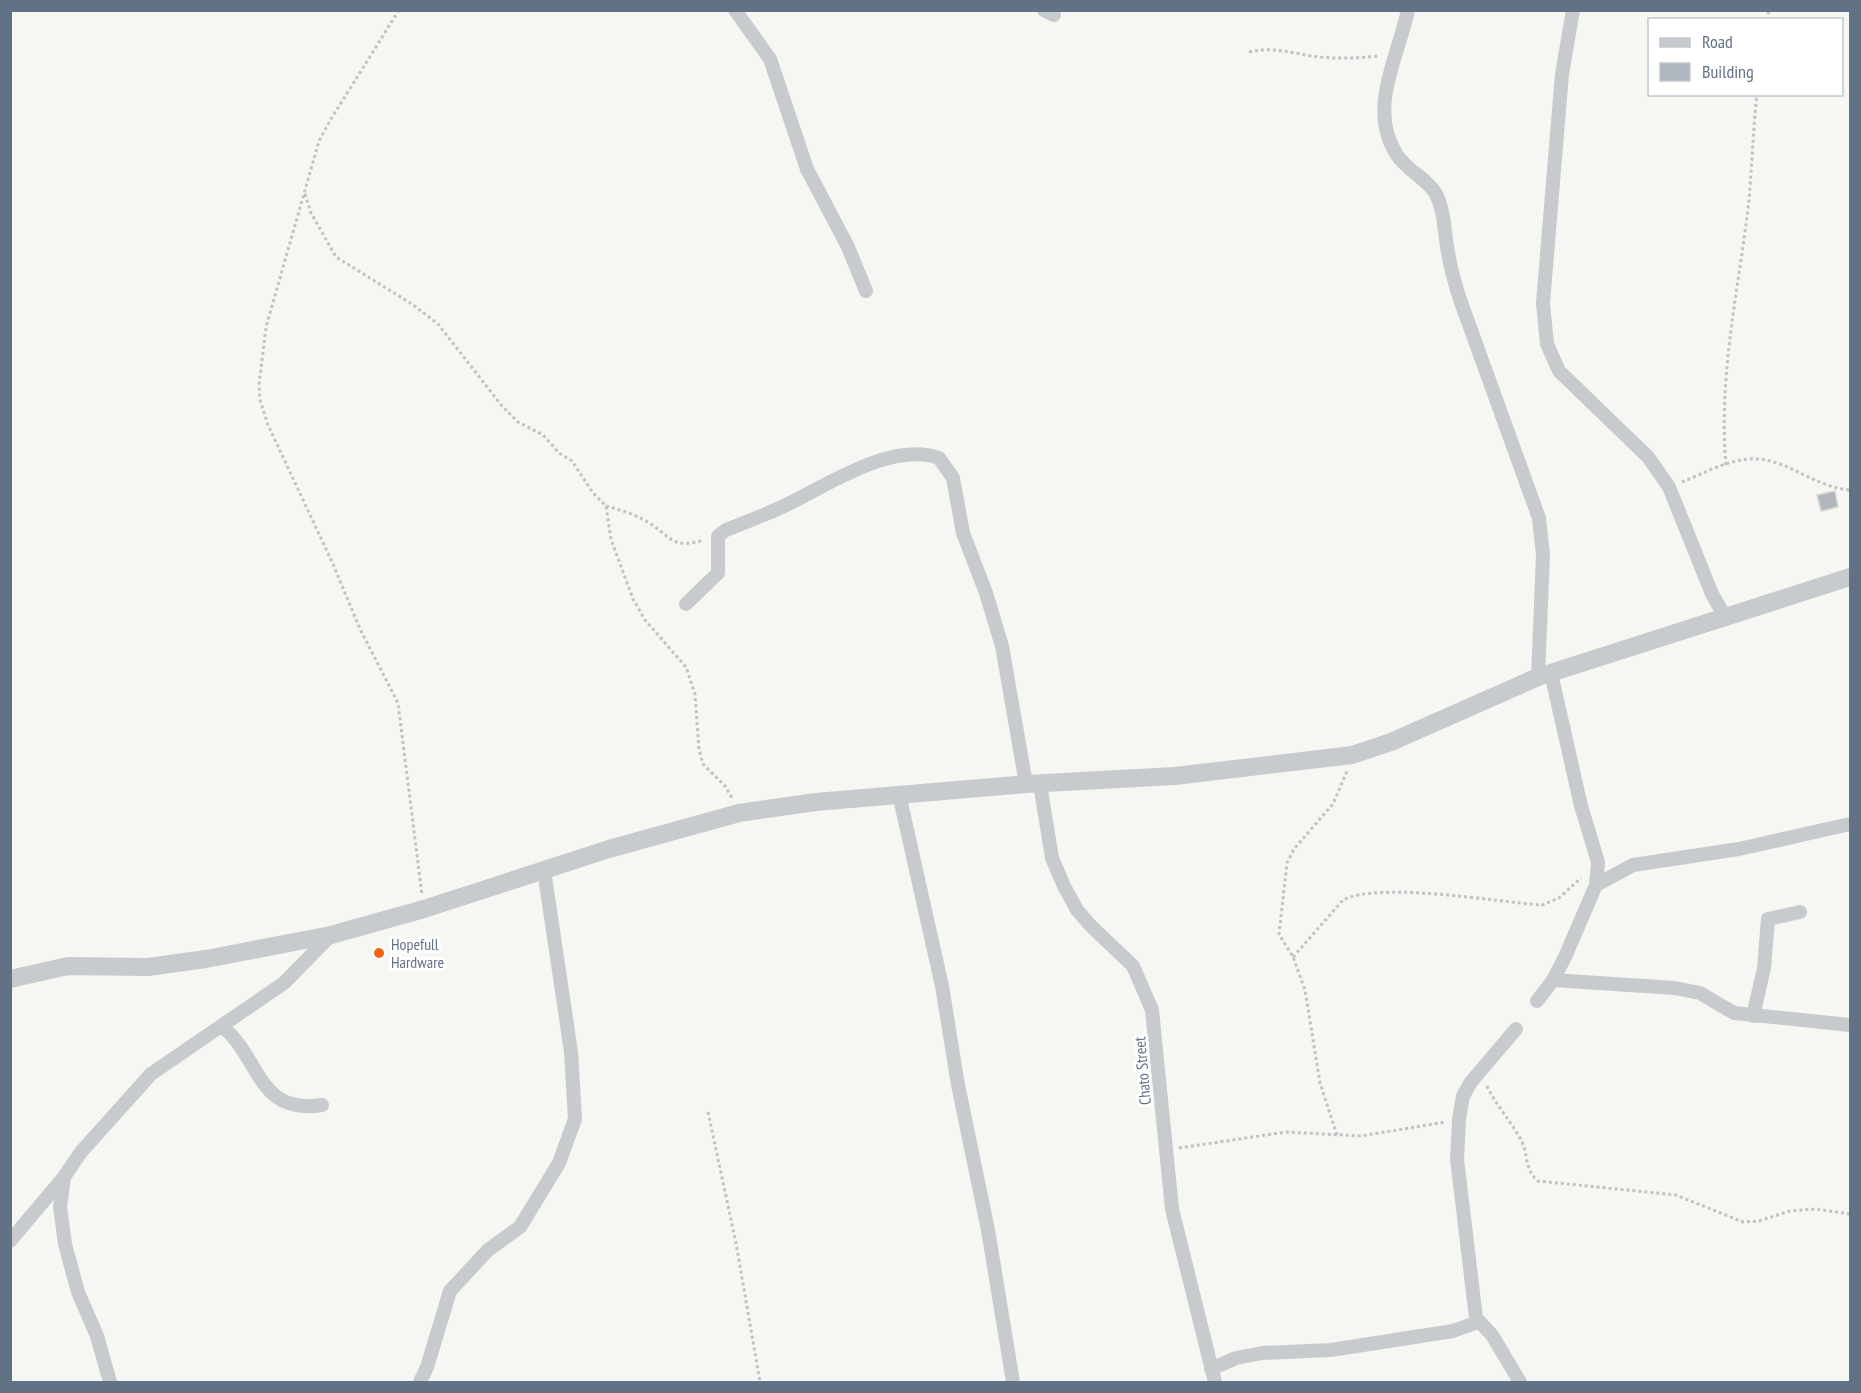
<svg xmlns="http://www.w3.org/2000/svg" width="1861" height="1393" font-family="'PT Sans Narrow',sans-serif">
<rect width="100%" height="100%" fill="#f6f6f2"/>
<!-- building -->
<path fill="#afb6bd" stroke="#d7d8d5" stroke-width="1.5" d="M 1835,491 L 1838,507 L 1821,511 L 1817,495 Z"/>
<g fill="none" stroke-linecap="round" stroke-linejoin="round">
<!-- path -->
<path stroke="#c0c2c4" stroke-width="3" stroke-dasharray="3 3" stroke-linecap="butt" d="M 399,10 L 331,119 L 319,141 L 266,327 L 259,385 L 260,400 L 268,425 L 333,564 L 360,629 L 398,703 L 422,895
M 1767,20 L 1769,10
M 1249,52 C 1274,46 1294,54 1319,57 C 1340,59 1359,58 1380,56
M 305,194 L 311,213 L 336,257 L 412,304 L 438,324 L 502,406 L 518,422 L 543,435 L 559,453 L 572,461 L 593,493 L 606,506 L 611,539 L 633,599 L 645,620 L 686,667 L 695,694 L 699,750 L 703,764 L 725,786 L 732,798
M 1726,465 C 1718,376 1739,288 1749,200 C 1752,165 1753,130 1757,94
M 1682,482 C 1705,473 1732,457 1758,459 C 1789,461 1815,487 1850,490
M 606,506 C 620,510 634,514 646,521 C 672,536 670,550 704,540
M 1293,957 L 1343,900 C 1380,881 1496,902 1542,905 L 1559,898 L 1581,878
M 1487,1086 C 1496,1106 1512,1122 1522,1142 C 1528,1155 1525,1171 1538,1181 L 1676,1195 L 1743,1222 L 1759,1221 L 1790,1211 L 1816,1209 L 1850,1214
M 708,1112 L 736,1243 L 760,1382
M 1337,1135 L 1320,1083 L 1305,990 L 1293,957 L 1279,934 L 1287,863 L 1294,849 L 1333,804 L 1347,771
M 1179,1148 L 1286,1132 L 1361,1136 L 1445,1122"/>
<!-- minor -->
<path stroke="#c8cbce" stroke-width="14" d="M 735,10 L 770,59 L 807,169 L 848,247 L 866,291
M 1044,10 L 1054,15
M 1408,10 C 1398,58 1367,109 1397,155 C 1407,171 1427,178 1436,194 C 1445,212 1444,233 1448,252 C 1451,271 1456,288 1462,305 L 1539,518 L 1543,555 L 1538,677
M 1573,10 L 1562,74 L 1543,303 L 1547,344 L 1559,371 L 1648,457 L 1669,487 L 1712,594 L 1725,617
M 686,604 L 718,573 L 718,536 L 726,530 C 744,523 764,515 782,507 C 825,487 890,441 939,458 L 953,478 L 963,533 L 986,593 L 1002,646 L 1026,784
M 1040,784 L 1052,858 L 1064,886 L 1077,910 L 1091,926 L 1133,966 L 1152,1010 L 1172,1209 L 1215,1382
M 899,794 L 942,986 L 958,1085 L 988,1230 L 1013,1382
M 1596,885 L 1633,865 L 1739,849 L 1850,824
M 1553,980 L 1675,988 L 1700,993 L 1734,1013 L 1850,1025
M 1537,1001 L 1553,980 L 1565,957 L 1596,885 L 1598,862 L 1581,806 L 1551,673
M 1753,1016 L 1764,968 L 1768,919 L 1800,912
M 222,1026 C 262,1060 257,1115 322,1105
M 1516,1029 L 1471,1082 L 1463,1096 L 1459,1119 L 1457,1159 L 1476,1318 L 1492,1335 L 1520,1382
M 10,1241 L 64,1177
M 1211,1369 L 1236,1358 L 1262,1353 L 1331,1350 L 1453,1331 L 1478,1322
M 110,1382 L 97,1336 L 78,1292 L 65,1244 L 60,1207 L 64,1177 L 81,1152 L 151,1074 L 284,983 L 331,935
M 420,1382 L 427,1367 L 450,1291 L 488,1250 L 520,1227 L 559,1163 L 575,1119 L 571,1052 L 544,870"/>
<!-- tertiary -->
<path stroke="#c8cbce" stroke-width="18" d="M 10,979 L 68,966 L 148,967 L 206,959 L 331,935 L 424,909 L 609,849 L 739,813 L 816,802 L 1026,784 L 1175,776 L 1352,755 L 1391,742 L 1538,677 L 1850,577"/>
</g>
<!-- markers -->
<circle fill="#f36416" stroke="#fff" stroke-width="2" cx="379" cy="953" r="6"/>
<g text-anchor="middle" stroke-width="6" stroke-linejoin="round" paint-order="stroke">
<!-- poi labels -->
<g font-size="16" fill="#627286" stroke="#fff" text-anchor="start">
<text x="391" y="950">Hopefull<tspan x="391" dy="18">Hardware</tspan></text>
</g>
<!-- street labels -->
<g font-size="16" fill="#627286" stroke="#fff">
<text transform="translate(1142 1071) rotate(-95)" y="6">Chato Street</text>
</g>
</g>
<!-- border -->
<rect width="1861" height="1393" fill="none" stroke="#627286" stroke-width="24"/>
<!-- legend -->
<rect x="1648" y="18" width="195" height="78" fill="#ffffff" stroke="#c0c7cf" stroke-width="1.5"/>
<rect x="1660" y="38" width="30" height="9" fill="#c8cbce" stroke="#c0c7cf" stroke-width="1.5"/>
<text x="1702" y="48" font-size="18" fill="#627286">Road</text>
<rect x="1660" y="63" width="30" height="18" fill="#afb6bd" stroke="#c0c7cf" stroke-width="1.5"/>
<text x="1702" y="78" font-size="18" fill="#627286">Building</text>
</svg>
